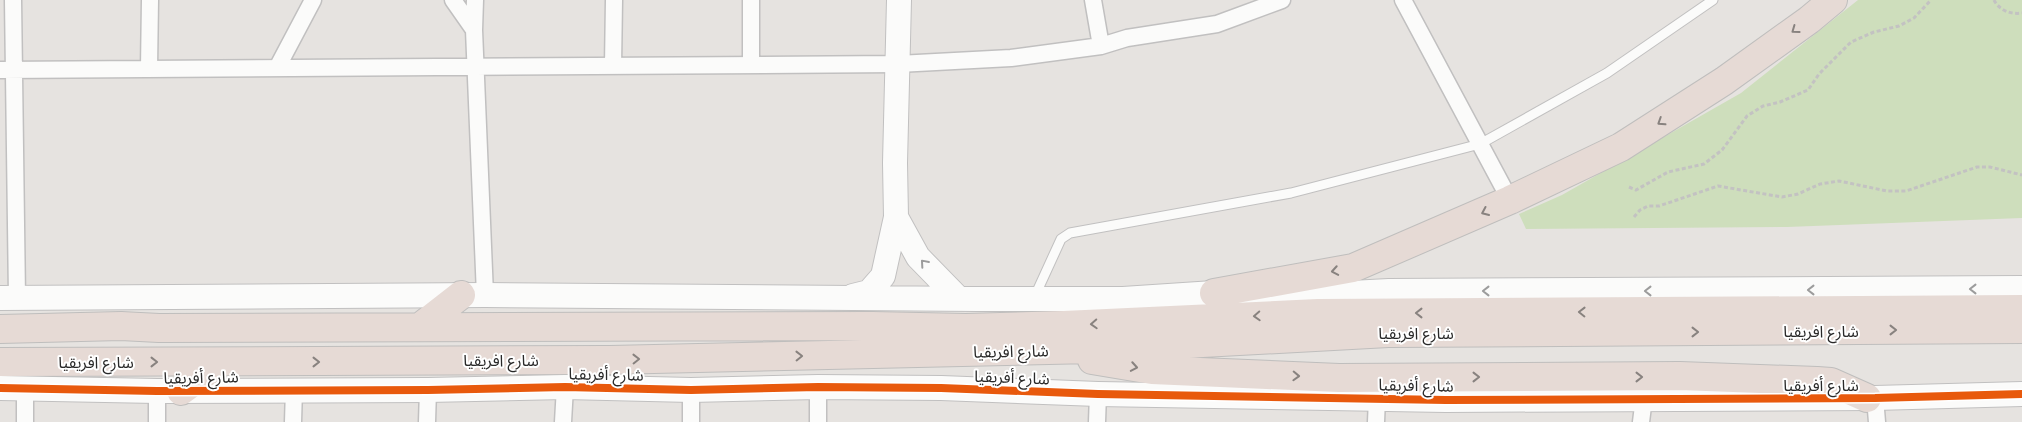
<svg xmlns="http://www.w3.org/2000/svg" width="2022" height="422" font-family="Montserrat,'Noto Sans Arabic',sans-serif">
<rect width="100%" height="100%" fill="#e6e3e0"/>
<!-- green -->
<path fill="#cedebc" d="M 1858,0 L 2022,0 L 2022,218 L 1787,227 L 1526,229 L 1519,214 L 1562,195 L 1741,93 Z"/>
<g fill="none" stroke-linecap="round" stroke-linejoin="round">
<!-- lane casing -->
<g stroke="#c1c0c0" stroke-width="11">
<path id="lane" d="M 1034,298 L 1061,239 L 1070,233 L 1291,193 L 1480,144 L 1607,73 L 1713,0"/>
</g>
<!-- street casing -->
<g stroke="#c1c0c0" stroke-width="19">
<path id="street" d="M 13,0 L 17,298
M 453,0 L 474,30
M 475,0 L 474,30 L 485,295
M 751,0 L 751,65
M 1093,0 L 1101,46
M 1403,0 L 1510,200
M 613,66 L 614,0
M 149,68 L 150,0
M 277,68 L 313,0
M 0,70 L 898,64 L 1011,58 L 1101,46 L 1127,38 L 1217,24 L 1282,0
M 25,388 L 25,422
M 157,391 L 157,422
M 1875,398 L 1877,422
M 293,422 L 294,389
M 427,422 L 428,390
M 563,422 L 565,387
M 691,422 L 691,390
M 818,422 L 818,387
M 1097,422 L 1098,394
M 1376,422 L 1377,398
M 1641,422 L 1644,398"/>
</g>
<!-- secondary casing -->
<g stroke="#c1c0c0" stroke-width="26">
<path id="secondary" d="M 896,217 L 918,257 L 958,298
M 853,296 L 869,292 L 883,276 L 896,217 L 895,163 L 899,0
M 0,298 L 485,295 L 977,299 L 1123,299 L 1214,293 L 1313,295 L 1389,291 L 2022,288
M 0,388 L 157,391 L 428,390 L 565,387 L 691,390 L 818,387 L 941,388 L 1098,394 L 1446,400 L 1875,398 L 2022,394"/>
</g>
<!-- highway casing -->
<g stroke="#bfbebd" stroke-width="30">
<path id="highway" d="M 1214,293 L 1353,268 L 1510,200 L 1621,147 L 1724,81 L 1809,20 L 1833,0
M 420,327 L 461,295
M 0,329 L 121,326 L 159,328 L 872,326 L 966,328 L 1064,325 L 1318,313 L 2022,309
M 1092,360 L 1152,370 L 1339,378 L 1680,376 L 1817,381 L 1831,382 L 1867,398
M 0,362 L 610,360 L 1092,349 L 1388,333 L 2022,329
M 181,391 L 221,362"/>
</g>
<!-- path -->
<path stroke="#c3c2c2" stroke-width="3" stroke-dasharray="4 2.5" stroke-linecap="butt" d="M 1994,0 C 1999,10 2011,15 2022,13
M 1629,187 L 1636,190 L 1668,172 L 1704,164 L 1722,150 L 1747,116 L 1763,106 L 1780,102 L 1808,90 L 1819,74 L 1851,42 L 1874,32 L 1899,26 L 1914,18 L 1931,0
M 1634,217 L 1640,210 L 1648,206 L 1659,206 L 1718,186 L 1782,197 L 1798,194 L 1820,184 L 1839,181 L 1887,191 L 1906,191 L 1977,167 L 1990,167 L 2022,175"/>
<!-- lane -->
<use href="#lane" stroke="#fbfbfa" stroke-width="9"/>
<!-- street -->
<use href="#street" stroke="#fbfbfa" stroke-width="16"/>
<!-- secondary -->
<use href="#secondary" stroke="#fbfbfa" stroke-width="24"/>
<!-- highway -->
<use href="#highway" stroke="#e6dad5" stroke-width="28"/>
<!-- cycleway casing -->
<g stroke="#fff" stroke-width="11">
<path id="cycleway" d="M 0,388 L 157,391 L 428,390 L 565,387 L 691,390 L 818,387 L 941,388 L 1098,394 L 1446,400 L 1875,398 L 2022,394"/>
</g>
<!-- cycleway -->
<use href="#cycleway" stroke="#e8590c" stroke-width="8"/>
</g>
<!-- one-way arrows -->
<defs><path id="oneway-chevron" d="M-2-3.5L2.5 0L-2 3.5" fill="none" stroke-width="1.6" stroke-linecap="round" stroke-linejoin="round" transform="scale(1.25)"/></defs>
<g stroke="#88827f">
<use href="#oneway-chevron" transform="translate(1795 30) rotate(144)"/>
<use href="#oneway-chevron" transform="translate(1661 122) rotate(147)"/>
<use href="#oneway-chevron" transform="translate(1485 212) rotate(156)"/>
<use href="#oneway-chevron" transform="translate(1335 271) rotate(170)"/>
<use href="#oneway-chevron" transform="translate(1582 312) rotate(-179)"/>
<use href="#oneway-chevron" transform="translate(1419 313) rotate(180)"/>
<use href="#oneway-chevron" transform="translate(1257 316) rotate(177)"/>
<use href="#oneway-chevron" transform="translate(1094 324) rotate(177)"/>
<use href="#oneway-chevron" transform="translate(1893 330)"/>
<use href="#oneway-chevron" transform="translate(1695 332)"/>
<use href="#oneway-chevron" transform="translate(799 356) rotate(-1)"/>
<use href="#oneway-chevron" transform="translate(636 359) rotate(-1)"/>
<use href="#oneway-chevron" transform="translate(154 362)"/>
<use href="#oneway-chevron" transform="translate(316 362)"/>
<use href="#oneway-chevron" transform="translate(1134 367) rotate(10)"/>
<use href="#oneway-chevron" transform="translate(1296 376) rotate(2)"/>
<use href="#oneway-chevron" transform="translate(1476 377)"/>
<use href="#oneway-chevron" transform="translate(1639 377)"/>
</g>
<g stroke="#9c9c9c">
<use href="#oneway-chevron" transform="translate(924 263) rotate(-131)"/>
<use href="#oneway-chevron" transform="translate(1973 289) rotate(180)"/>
<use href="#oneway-chevron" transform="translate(1811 290) rotate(180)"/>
<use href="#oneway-chevron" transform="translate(1486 291) rotate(180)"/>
<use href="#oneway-chevron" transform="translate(1648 291) rotate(180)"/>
</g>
<g text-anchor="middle" stroke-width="4" stroke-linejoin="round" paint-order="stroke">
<!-- street labels -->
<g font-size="16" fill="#292929" stroke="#fff">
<text x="1821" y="337">شارع افريقيا</text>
<text x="1416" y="339">شارع افريقيا</text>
<text transform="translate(1011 351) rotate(-1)" y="6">شارع افريقيا</text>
<text x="501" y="366">شارع افريقيا</text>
<text x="96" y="368">شارع افريقيا</text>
<text transform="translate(606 374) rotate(1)" y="6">شارع أفريقيا</text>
<text transform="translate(201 377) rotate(-1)" y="6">شارع أفريقيا</text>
<text transform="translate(1012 377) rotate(2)" y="6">شارع أفريقيا</text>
<text transform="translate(1416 385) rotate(1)" y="6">شارع أفريقيا</text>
<text x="1821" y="391">شارع أفريقيا</text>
</g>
</g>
</svg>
